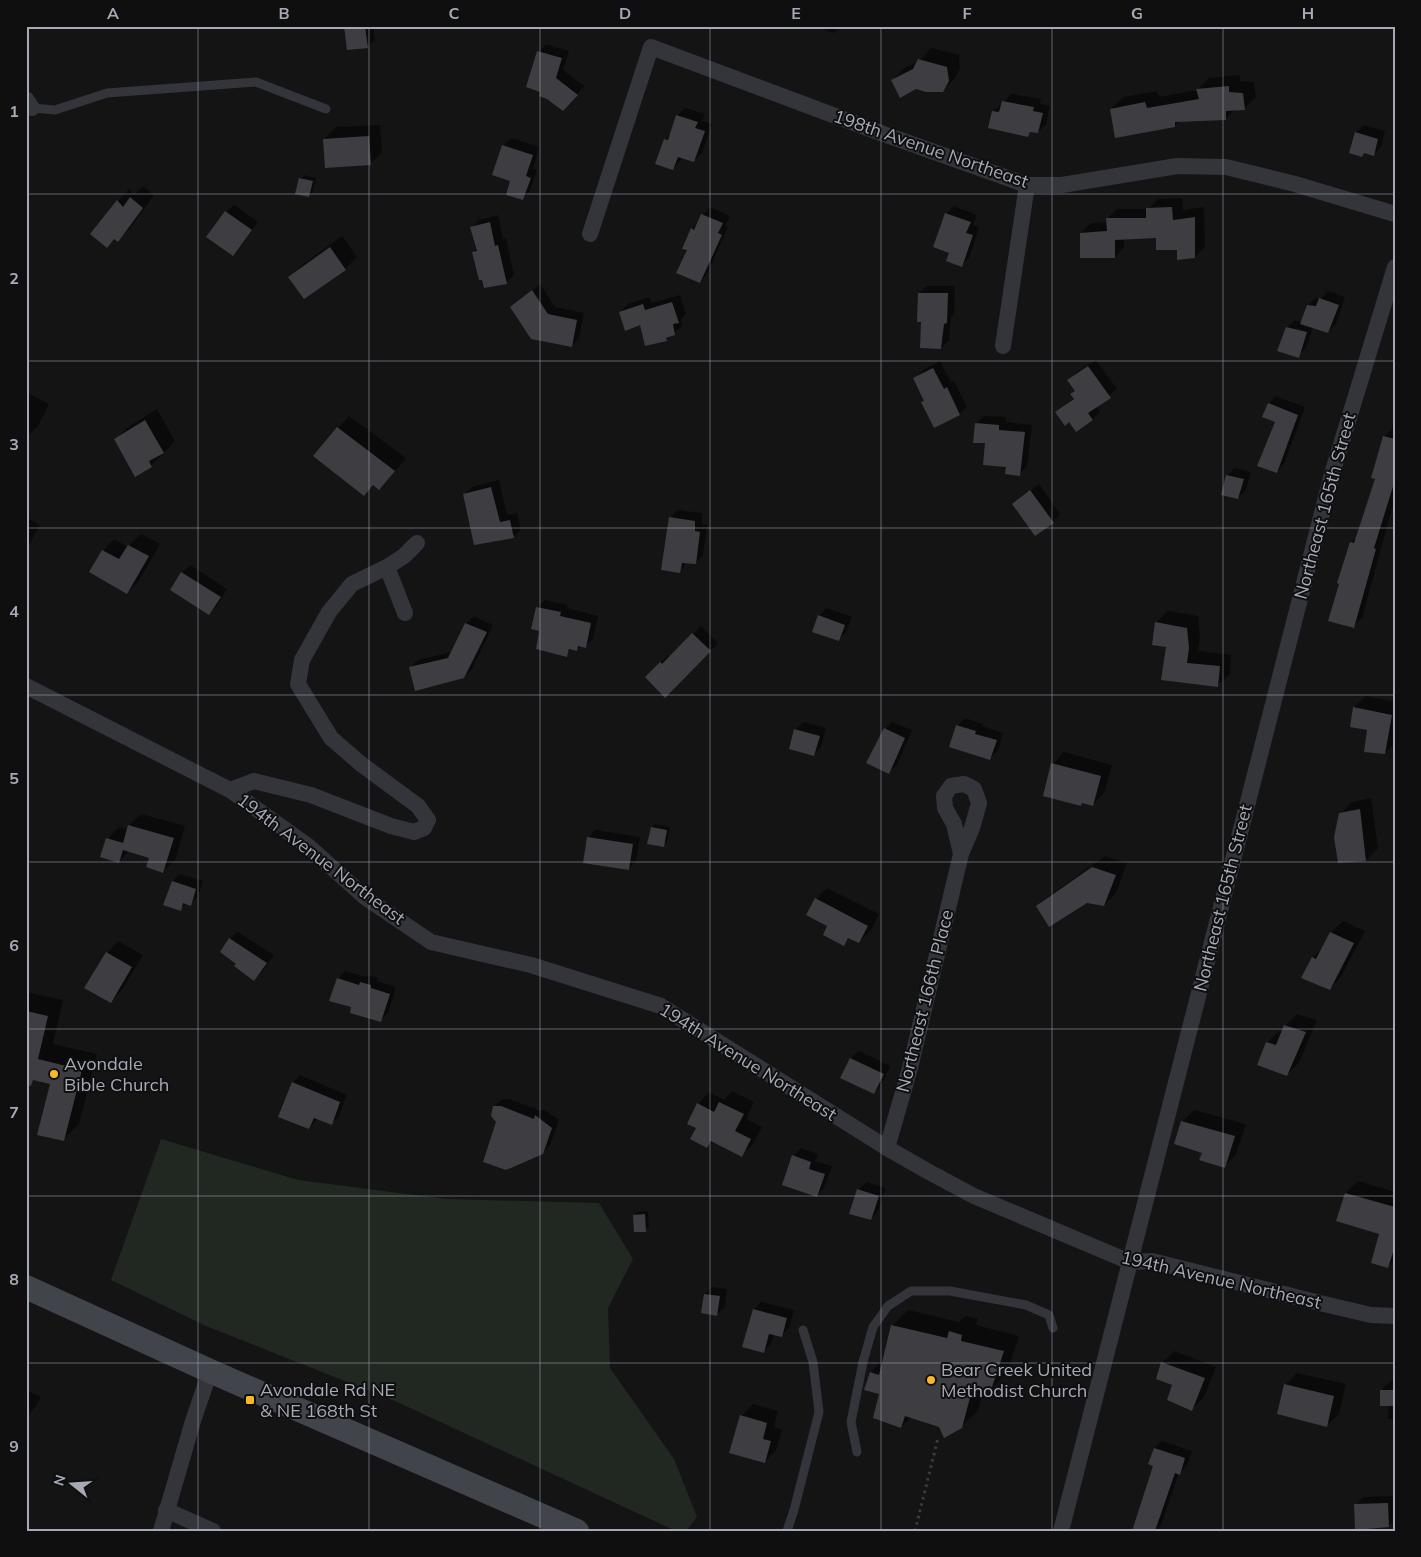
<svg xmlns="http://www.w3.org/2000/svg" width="1421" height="1557" font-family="Mulish,sans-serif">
<rect width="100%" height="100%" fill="#141415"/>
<!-- green -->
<path fill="#202821" d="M 161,1139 L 298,1180 L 446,1199 L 599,1203 L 633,1259 L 608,1308 L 610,1368 L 674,1459 L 697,1517 L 686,1531 L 676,1531 L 395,1401 L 206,1326 L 111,1280 Z"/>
<!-- shadow -->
<path fill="#0007" d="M 345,26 L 373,26 L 375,40 L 367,47 Z
M 813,26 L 841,26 L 834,33 Z
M 546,44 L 569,51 L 563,70 L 584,86 L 571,102 L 539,52 Z
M 931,48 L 959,55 L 960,69 L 954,79 L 942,91 L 893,80 L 904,68 L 918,62 Z
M 1240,75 L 1240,81 L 1254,82 L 1256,97 L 1244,109 L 1235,109 L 1226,119 L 1180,120 L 1175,126 L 1111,109 L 1123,97 L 1157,91 L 1159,97 L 1197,90 L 1209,78 Z
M 1011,94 L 1041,99 L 1040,104 L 1050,106 L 1046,124 L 1038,132 L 1032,131 L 1028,135 L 993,111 L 1002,104 Z
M 685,108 L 705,114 L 702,121 L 712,124 L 702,153 L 694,161 L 682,157 L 680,161 L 673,169 L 665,139 L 672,133 L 677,116 Z
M 380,125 L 382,152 L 370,164 L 324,139 L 336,127 Z
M 1364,125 L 1385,131 L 1381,147 L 1373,155 L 1365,152 L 1350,152 L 1356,132 Z
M 511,138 L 539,147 L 533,169 L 537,170 L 530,191 L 523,198 L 512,181 L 503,146 Z
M 304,175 L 316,178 L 312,193 L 308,196 L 296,193 L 301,178 Z
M 143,186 L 154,195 L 130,228 L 118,240 L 115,238 L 106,247 L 118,201 L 129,189 L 134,195 Z
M 1182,198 L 1183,210 L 1204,207 L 1205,247 L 1195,257 L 1157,237 L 1124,238 L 1124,247 L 1115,257 L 1081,233 L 1091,223 L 1107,222 L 1107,219 L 1117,209 L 1148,209 L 1158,199 Z
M 234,205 L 258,222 L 240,247 L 233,255 L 226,212 Z
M 954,206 L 977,215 L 973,225 L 979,227 L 969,258 L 961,265 L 951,252 L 946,214 Z
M 710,207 L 730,216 L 725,226 L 728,227 L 707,274 L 700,282 L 688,250 L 692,229 Z
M 498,215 L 503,239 L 506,238 L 514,275 L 506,282 L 473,252 L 478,248 L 472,228 L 479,220 Z
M 342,236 L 357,257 L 345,269 L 305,298 L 290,277 L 302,265 Z
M 540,284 L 555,307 L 584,313 L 579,338 L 571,346 L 511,307 Z
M 927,286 L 955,286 L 954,314 L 951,317 L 949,340 L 941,348 L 923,321 L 919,293 Z
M 1328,291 L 1345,297 L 1336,324 L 1328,332 L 1313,327 L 1306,348 L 1298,356 L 1279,350 L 1287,327 L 1295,320 L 1302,322 L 1308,305 L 1315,298 L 1321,299 Z
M 680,295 L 686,314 L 681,319 L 682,326 L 666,340 L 620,312 L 628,304 L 650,297 L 652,303 Z
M 1096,360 L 1117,389 L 1096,406 L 1100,412 L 1093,419 L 1076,430 L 1069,420 L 1057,412 L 1074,398 L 1076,391 L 1069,380 L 1077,372 Z
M 940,361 L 951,382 L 954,381 L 967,407 L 959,414 L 922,403 L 925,400 L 915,378 L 923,370 Z
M 26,392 L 49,404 L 38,426 L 26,437 Z
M 1276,396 L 1305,407 L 1284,464 L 1277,472 L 1277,421 L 1269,404 Z
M 157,409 L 175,441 L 151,466 L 115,440 L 127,428 Z
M 349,416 L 406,458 L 379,489 L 374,484 L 364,495 L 338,428 Z
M 984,416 L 1006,417 L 1006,422 L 1032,425 L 1027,467 L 1019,474 L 1007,466 L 987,442 L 976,423 Z
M 1395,418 L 1395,497 L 1362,618 L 1353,626 L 1351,543 L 1357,537 L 1376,478 L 1384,437 L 1391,430 Z
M 1235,468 L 1251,472 L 1246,490 L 1238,498 L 1227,475 Z
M 499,480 L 507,515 L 517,513 L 521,529 L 514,536 L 464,495 L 472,487 Z
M 1039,484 L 1060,514 L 1053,522 L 1014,504 Z
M 677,510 L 702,513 L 702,524 L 707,525 L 703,556 L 695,563 L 687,562 L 679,572 L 670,518 Z
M 26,517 L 40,525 L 26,551 Z
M 141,534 L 160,544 L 139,581 L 127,592 L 103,551 L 114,539 L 128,547 Z
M 190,565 L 227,589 L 217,606 L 209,613 L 172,590 L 182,573 Z
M 545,600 L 568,605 L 567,608 L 598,616 L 593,639 L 585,646 L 581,645 L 576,650 L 572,649 L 566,655 L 541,630 L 537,608 Z
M 826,608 L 852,617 L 846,632 L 839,640 L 819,616 Z
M 1168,611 L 1198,616 L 1200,636 L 1198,651 L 1231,655 L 1230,674 L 1218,685 L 1163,679 L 1167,645 L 1156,623 Z
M 474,616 L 493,625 L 472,669 L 464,677 L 411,667 L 418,660 L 452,652 L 466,623 Z
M 701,626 L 718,643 L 665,696 L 647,677 L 668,655 L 671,657 Z
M 1366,696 L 1395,702 L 1395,743 L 1385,753 L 1354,707 Z
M 965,718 L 983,724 L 982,726 L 1003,733 L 998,751 L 990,758 L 957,726 Z
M 803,722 L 826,728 L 821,747 L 814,755 L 795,730 Z
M 892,722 L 912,730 L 897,765 L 889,772 L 885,729 Z
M 1064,752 L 1112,765 L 1104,793 L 1092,805 L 1083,802 L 1081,805 L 1053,764 Z
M 1371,798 L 1378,848 L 1366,860 L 1340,814 L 1352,802 Z
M 141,814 L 185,826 L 175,860 L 163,871 L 151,858 L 129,851 L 119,861 L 107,839 L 119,827 L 128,830 L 129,826 Z
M 655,824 L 670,827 L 667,842 L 663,846 L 652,828 Z
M 595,830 L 640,837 L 636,861 L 629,868 L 588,838 Z
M 1105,856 L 1127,863 L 1116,893 L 1104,905 L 1087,901 L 1038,906 L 1050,895 Z
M 180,874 L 203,881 L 198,897 L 190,904 L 186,903 L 180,909 L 173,881 Z
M 827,888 L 879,914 L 871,930 L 859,942 L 850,937 L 843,944 L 816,899 Z
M 1343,921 L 1365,931 L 1341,977 L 1329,989 L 1303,977 L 1313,957 L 1325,946 L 1331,933 Z
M 238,932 L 274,955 L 262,972 L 254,980 L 237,963 L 230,939 Z
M 118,941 L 143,955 L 122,990 L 110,1002 L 107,953 Z
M 345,971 L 366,977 L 368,975 L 378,978 L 377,981 L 396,987 L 388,1013 L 380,1021 L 338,979 Z
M 26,992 L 63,1000 L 53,1044 L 97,1054 L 79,1124 L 63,1140 L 52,1083 L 26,1077 Z
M 1297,1014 L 1317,1020 L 1299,1063 L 1287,1074 L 1267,1043 L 1279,1031 L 1283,1032 L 1285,1026 Z
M 859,1051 L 890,1066 L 881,1085 L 874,1093 L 842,1078 L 851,1058 Z
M 300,1075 L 347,1095 L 339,1116 L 332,1123 L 318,1118 L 309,1128 L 293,1083 Z
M 732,1091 L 754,1102 L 746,1119 L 762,1127 L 753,1144 L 741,1155 L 713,1141 L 707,1147 L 697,1128 L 698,1104 L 709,1092 L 724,1100 Z
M 502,1099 L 509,1099 L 541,1111 L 543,1109 L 559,1120 L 550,1145 L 542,1153 L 498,1122 L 494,1107 Z
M 1194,1110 L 1246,1124 L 1236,1154 L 1225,1166 L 1182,1122 Z
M 801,1148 L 818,1154 L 815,1161 L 832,1166 L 824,1188 L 817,1195 L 793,1156 Z
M 1358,1181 L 1395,1192 L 1395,1259 L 1388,1266 L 1381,1233 L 1338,1220 L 1346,1193 Z
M 866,1182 L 886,1188 L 878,1211 L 871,1219 L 858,1190 Z
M 648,1211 L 649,1227 L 645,1230 L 634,1215 L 637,1212 Z
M 712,1287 L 727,1289 L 725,1307 L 717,1314 L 705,1294 Z
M 761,1302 L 794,1310 L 789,1328 L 781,1336 L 774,1334 L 771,1344 L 764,1351 L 754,1310 Z
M 908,1310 L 959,1322 L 966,1316 L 978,1319 L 976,1325 L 1019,1336 L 1007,1373 L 991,1389 L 984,1387 L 978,1411 L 961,1427 L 940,1426 L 911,1417 L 901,1427 L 880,1393 L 871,1372 L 884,1359 L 892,1326 Z
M 1174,1351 L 1216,1367 L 1204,1397 L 1192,1409 L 1173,1385 L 1157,1378 L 1163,1362 Z
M 1297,1373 L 1346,1384 L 1339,1414 L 1327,1425 L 1285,1385 Z
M 1393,1379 L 1395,1379 L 1395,1419 L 1388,1419 L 1389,1405 L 1381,1390 Z
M 26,1390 L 41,1397 L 36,1406 L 26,1416 Z
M 753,1404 L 778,1411 L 774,1427 L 782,1430 L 776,1450 L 764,1462 L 741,1416 Z
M 1162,1441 L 1192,1451 L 1187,1466 L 1179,1473 L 1161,1525 L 1155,1531 L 1145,1531 L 1154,1465 L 1150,1464 L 1155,1448 Z
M 1395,1496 L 1395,1519 L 1388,1526 L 1356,1504 L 1363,1497 Z"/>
<!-- building -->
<path fill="#3e3e42" d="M 344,26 L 365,26 L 368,48 L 347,50 Z
M 537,51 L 562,58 L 556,78 L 578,95 L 563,111 L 547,99 L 539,96 L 540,92 L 526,87 Z
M 918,59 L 947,67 L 949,81 L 943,92 L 926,92 L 916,89 L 900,98 L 891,80 L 913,69 Z
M 1229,86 L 1229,92 L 1243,93 L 1245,110 L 1226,111 L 1226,120 L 1175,122 L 1175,127 L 1115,138 L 1110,109 L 1145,102 L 1147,108 L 1199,99 L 1196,89 Z
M 1002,101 L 1034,107 L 1033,111 L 1043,113 L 1038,133 L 1030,132 L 1028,137 L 988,128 L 992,111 L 999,112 Z
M 676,115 L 698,122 L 695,128 L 705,131 L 694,162 L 678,157 L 673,170 L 655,164 L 664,139 L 668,140 Z
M 1355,132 L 1378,139 L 1374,156 L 1364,153 L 1362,157 L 1349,153 Z
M 369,136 L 371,165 L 325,168 L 323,139 Z
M 502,145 L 533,155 L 526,176 L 531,178 L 523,200 L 506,195 L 510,181 L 492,175 Z
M 299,178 L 313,181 L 309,197 L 295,194 Z
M 130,197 L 143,208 L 118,242 L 114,239 L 107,248 L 90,234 L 117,200 L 123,207 Z
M 1172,207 L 1173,220 L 1195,217 L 1195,258 L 1177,260 L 1177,250 L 1156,250 L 1156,238 L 1115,240 L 1115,258 L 1080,258 L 1080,233 L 1107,231 L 1106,218 L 1146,218 L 1146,208 Z
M 225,211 L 252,230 L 233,256 L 206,237 Z
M 945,213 L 971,222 L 966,233 L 973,235 L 962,267 L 946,261 L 949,253 L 933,247 Z
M 701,214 L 723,223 L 718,233 L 722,235 L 700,283 L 676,273 L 687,250 L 682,249 L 691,228 L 694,230 Z
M 490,222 L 495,246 L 498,245 L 507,284 L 484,288 L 482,280 L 479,280 L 472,252 L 477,251 L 470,227 Z
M 330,247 L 346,270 L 304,299 L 288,277 Z
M 532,290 L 548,314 L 577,320 L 572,347 L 531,339 L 510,307 Z
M 918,293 L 948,293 L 947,323 L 944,324 L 941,349 L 920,348 L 921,322 L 917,322 Z
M 1319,298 L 1339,305 L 1328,333 L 1300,324 L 1307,305 L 1316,306 Z
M 672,302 L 679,323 L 673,324 L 675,335 L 666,338 L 667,341 L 645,346 L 640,325 L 625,331 L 619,312 L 643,304 L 645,310 Z
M 1286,327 L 1307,332 L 1299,358 L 1277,351 Z
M 1088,366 L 1111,398 L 1088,413 L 1093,420 L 1076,432 L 1069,422 L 1065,426 L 1055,412 L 1074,399 L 1070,394 L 1075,391 L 1067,380 Z
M 933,368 L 944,389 L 947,387 L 960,415 L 934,428 L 921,402 L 924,401 L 913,378 Z
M 1268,403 L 1298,415 L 1277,473 L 1257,466 L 1275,422 L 1262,417 Z
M 145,420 L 164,453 L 149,461 L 152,467 L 135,477 L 114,439 Z
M 975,423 L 999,425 L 999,430 L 1025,432 L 1020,476 L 1005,474 L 1006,467 L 983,465 L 985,443 L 973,443 Z
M 337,427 L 395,471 L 379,490 L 373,485 L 364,496 L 313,456 Z
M 1383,436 L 1395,439 L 1395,480 L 1374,548 L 1376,549 L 1354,628 L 1328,621 L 1339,584 L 1337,583 L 1350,542 L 1354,543 L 1375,479 L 1371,478 Z
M 1226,475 L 1244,479 L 1238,499 L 1221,495 Z
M 491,487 L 500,522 L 510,520 L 514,538 L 474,545 L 463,494 Z
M 1030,490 L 1054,523 L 1035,536 L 1012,504 Z
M 669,517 L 695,521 L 695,531 L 700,532 L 696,564 L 682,563 L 680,573 L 661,570 Z
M 128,545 L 149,556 L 127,594 L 89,572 L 102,550 L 119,559 Z
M 181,572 L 221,597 L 209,615 L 170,590 Z
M 536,607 L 561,612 L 560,616 L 591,623 L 586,648 L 578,646 L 577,651 L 569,649 L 567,657 L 536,649 L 539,631 L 531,629 Z
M 818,615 L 845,625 L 839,641 L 812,632 Z
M 1155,622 L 1187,628 L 1189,648 L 1187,663 L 1220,666 L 1218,687 L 1161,680 L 1166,647 L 1152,645 Z
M 465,623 L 487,632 L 464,678 L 415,691 L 409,667 L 448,658 Z
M 692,633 L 711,651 L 665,698 L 645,677 L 660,662 L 662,664 Z
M 1353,707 L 1392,715 L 1385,754 L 1364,752 L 1367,730 L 1350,727 Z
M 956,725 L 976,731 L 975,734 L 997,740 L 990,760 L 949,747 Z
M 884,728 L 905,738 L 889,774 L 866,763 Z
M 794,729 L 820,736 L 814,756 L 789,749 Z
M 1051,763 L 1101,776 L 1093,806 L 1082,803 L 1081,806 L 1043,796 Z
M 1360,809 L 1366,861 L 1338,863 L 1334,837 L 1339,813 Z
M 128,825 L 174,838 L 163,873 L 146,867 L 149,858 L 123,850 L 119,863 L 100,857 L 106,838 L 123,843 Z
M 651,827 L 667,830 L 664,847 L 647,844 Z
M 587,837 L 633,844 L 629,870 L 583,863 Z
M 1092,867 L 1116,875 L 1104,906 L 1087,903 L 1049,927 L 1036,906 Z
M 172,881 L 196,889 L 191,906 L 183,903 L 181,911 L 163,905 Z
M 815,898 L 868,926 L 859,943 L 848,938 L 844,946 L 823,935 L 827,926 L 806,915 Z
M 1330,932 L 1354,943 L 1330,990 L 1301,978 L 1312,957 L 1316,959 Z
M 229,938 L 267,963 L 254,981 L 234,966 L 236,964 L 220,952 Z
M 106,952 L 132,967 L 111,1003 L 84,988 Z
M 337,978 L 359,985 L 360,982 L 371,985 L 371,988 L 390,994 L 381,1022 L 350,1013 L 351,1007 L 329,1001 Z
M 26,1011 L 48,1016 L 38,1059 L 82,1070 L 64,1141 L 37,1135 L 50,1084 L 33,1080 L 31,1086 L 26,1085 Z
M 1284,1025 L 1306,1032 L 1287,1076 L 1257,1065 L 1266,1042 L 1276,1045 Z
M 850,1058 L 884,1074 L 874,1094 L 840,1078 Z
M 292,1082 L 340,1102 L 332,1125 L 314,1118 L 309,1129 L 278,1117 Z
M 719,1102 L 744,1114 L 735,1131 L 751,1139 L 742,1157 L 711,1141 L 707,1148 L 690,1139 L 696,1128 L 687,1124 L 697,1103 L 714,1112 Z
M 493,1106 L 501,1106 L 534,1119 L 535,1115 L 552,1128 L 543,1154 L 506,1170 L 483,1162 L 496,1122 L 491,1116 Z
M 1181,1121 L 1235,1136 L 1225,1168 L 1199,1160 L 1202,1153 L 1174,1144 Z
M 792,1155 L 811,1162 L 809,1169 L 825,1174 L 817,1197 L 782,1185 Z
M 857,1189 L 879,1196 L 871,1220 L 849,1214 Z
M 1345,1193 L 1395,1207 L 1395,1246 L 1388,1268 L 1371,1263 L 1379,1234 L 1336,1221 Z
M 645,1214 L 646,1232 L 634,1232 L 633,1215 Z
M 704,1294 L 720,1296 L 717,1316 L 701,1313 Z
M 753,1309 L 787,1318 L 782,1337 L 769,1334 L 764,1353 L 742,1347 Z
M 891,1325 L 947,1338 L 949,1331 L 962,1335 L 961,1341 L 1004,1351 L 991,1390 L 973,1386 L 962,1428 L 944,1438 L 939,1427 L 905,1416 L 901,1428 L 873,1418 L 879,1394 L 864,1390 L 870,1372 L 879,1375 Z
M 1161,1362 L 1205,1378 L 1192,1411 L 1167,1400 L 1172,1385 L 1156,1379 Z
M 1284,1384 L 1334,1396 L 1327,1427 L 1277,1414 Z
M 1380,1390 L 1395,1390 L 1395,1406 L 1380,1406 Z
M 740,1415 L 767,1423 L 763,1439 L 771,1441 L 765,1463 L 729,1453 Z
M 1154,1448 L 1185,1458 L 1180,1475 L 1175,1473 L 1155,1531 L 1132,1531 L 1153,1466 L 1148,1464 Z
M 1388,1503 L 1389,1527 L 1355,1530 L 1354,1504 Z"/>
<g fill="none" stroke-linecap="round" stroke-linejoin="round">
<!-- path -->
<path stroke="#3a3c42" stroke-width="3" stroke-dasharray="2.5 4" stroke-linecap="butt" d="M 915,1531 L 938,1438"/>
<!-- lane -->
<path stroke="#34353b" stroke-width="9" d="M 32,108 L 55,110 L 107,93 L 256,82 L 326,109
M 857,1452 L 851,1422 L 863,1362 L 873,1327 L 888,1306 L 911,1291 L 950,1291 L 1026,1305 L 1049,1315 L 1053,1328
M 787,1531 L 794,1510 L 819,1412 L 813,1362 L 803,1330"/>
<!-- street -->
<path stroke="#34353b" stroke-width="16" d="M 26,99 L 32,108
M 590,234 L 651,47 L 878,132 L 1027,185 L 1062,185 L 1177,166 L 1226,167 L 1295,184 L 1395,214
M 1003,346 L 1027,185
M 387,567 L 405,613
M 26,686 L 230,790 L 308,846 L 366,898 L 431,942 L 531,965 L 661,1006 L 887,1148 L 929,1172 L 974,1196 L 1130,1262 L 1152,1261 L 1324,1304 L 1371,1315 L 1395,1316
M 230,790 L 254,781 L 311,795 L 391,826 L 414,832 L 424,828 L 428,820 L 418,806 L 361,764 L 331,738 L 298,684 L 302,660 L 329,612 L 352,584 L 387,567 L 404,556 L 417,543
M 887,1148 L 910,1068 L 961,854 L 972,828 L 979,803 L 974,789 L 964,784 L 951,786 L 944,796 L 945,808 L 954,824 L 961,854
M 166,1510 L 213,1531
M 161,1531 L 193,1421 L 210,1371
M 1061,1531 L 1332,474 L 1395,267"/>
<!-- secondary -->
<path stroke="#42444b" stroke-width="24" d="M 26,1287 L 210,1371 L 577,1531"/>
</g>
<!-- grid -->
<path fill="none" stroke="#a5aab6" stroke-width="1" stroke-opacity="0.55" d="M 198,26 L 198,1531M 369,26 L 369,1531M 540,26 L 540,1531M 710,26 L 710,1531M 881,26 L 881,1531M 1052,26 L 1052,1531M 1223,26 L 1223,1531M 26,194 L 1395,194M 26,361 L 1395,361M 26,528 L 1395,528M 26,695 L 1395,695M 26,862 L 1395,862M 26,1029 L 1395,1029M 26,1196 L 1395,1196M 26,1363 L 1395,1363"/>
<!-- markers -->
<g fill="#f9b828" stroke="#0f0f10" stroke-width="2">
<circle cx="54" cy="1074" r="5"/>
<circle cx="931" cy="1380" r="5"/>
<rect x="245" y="1395" width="10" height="10" rx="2.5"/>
</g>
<g text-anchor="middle" stroke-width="4" stroke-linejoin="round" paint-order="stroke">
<!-- street labels -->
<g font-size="18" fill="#a5aab6" stroke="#0f0f10">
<text transform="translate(931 149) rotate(19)" y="6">198th Avenue Northeast</text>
<text transform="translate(1325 506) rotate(-75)" y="6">Northeast 165th Street</text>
<text transform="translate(321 859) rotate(37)" y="6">194th Avenue Northeast</text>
<text transform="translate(1223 898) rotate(-76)" y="6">Northeast 165th Street</text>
<text transform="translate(925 1001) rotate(-76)" y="6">Northeast 166th Place</text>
<text transform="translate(748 1062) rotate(32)" y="6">194th Avenue Northeast</text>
<text transform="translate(1221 1280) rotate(13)" y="6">194th Avenue Northeast</text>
</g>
<!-- poi labels -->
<g font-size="18" fill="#a5aab6" stroke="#0f0f10" text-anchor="start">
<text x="64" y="1070">Avondale<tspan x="64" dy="21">Bible Church</tspan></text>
<text x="941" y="1376">Bear Creek United<tspan x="941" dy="21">Methodist Church</tspan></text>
<text x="260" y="1396">Avondale Rd NE<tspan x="260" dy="21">&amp; NE 168th St</tspan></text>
</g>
</g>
<!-- border -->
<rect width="1421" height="1557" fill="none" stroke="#0f0f10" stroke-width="55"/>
<!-- north arrow -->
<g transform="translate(72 1484) rotate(287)" stroke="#0f0f10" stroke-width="4" paint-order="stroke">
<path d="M0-4L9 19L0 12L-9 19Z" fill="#a5aab6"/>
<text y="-8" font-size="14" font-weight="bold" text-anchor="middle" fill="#a5aab6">N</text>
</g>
<rect x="28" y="28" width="1366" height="1502" fill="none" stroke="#a5aab6" stroke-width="2"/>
<g font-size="16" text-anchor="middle" font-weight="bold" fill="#a5aab6">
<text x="113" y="19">A</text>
<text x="284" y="19">B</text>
<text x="454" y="19">C</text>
<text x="625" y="19">D</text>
<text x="796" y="19">E</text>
<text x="967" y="19">F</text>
<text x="1137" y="19">G</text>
<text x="1308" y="19">H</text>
<text x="14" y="117">1</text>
<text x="14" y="284">2</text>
<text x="14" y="450">3</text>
<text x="14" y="617">4</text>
<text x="14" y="784">5</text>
<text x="14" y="951">6</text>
<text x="14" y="1118">7</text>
<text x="14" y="1285">8</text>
<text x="14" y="1452">9</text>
</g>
</svg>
